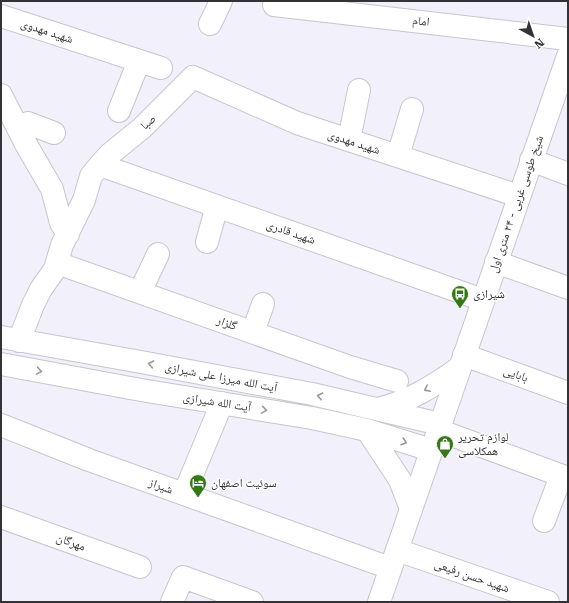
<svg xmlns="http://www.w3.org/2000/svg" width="569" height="603" font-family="'Roboto Serif','Noto Naskh Arabic',serif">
<rect width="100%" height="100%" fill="#f2f0fa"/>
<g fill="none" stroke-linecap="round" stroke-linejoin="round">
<!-- minor casing -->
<g stroke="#c7c5cf" stroke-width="24">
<path id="minor" d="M 274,5 L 568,39
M 1,16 L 161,68
M 210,24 L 221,1
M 1,95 L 27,146 L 52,189 L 61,223 L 68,234
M 119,111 L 139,61
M 18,128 L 28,123 L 54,133
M 349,140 L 359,90
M 398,156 L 412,109
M 531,160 L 568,174
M 100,165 L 483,300
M 207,242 L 217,206
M 496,262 L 568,288
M 57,263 L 350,367 L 397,381
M 140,292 L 158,254
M 253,332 L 263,304
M 1,337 L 141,362 L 312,394 L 440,424
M 19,341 L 33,305 L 41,289 L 55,269 L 62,245 L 84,200 L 91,176 L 100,165 L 110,154 L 142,128 L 193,77 L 297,123 L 519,196
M 464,355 L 568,393
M 1,364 L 141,390 L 312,418 L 367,430 L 431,450
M 378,409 C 410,401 432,387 459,368
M 1,425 L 89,460 L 390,568
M 367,430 L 400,480 L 411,509
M 438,430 L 568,478
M 184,494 L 222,403
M 1,517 L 140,567
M 544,521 L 561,476
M 397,550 L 548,602
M 172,602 L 183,577 L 252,602"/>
</g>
<!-- major casing -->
<g stroke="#c7c5cf" stroke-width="24">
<path id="major" d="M 379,602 L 568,56"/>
</g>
<!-- minor -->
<use href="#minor" stroke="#fff" stroke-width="22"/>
<!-- major -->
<use href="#major" stroke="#fff" stroke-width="22"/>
</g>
<!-- one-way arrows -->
<defs><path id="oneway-chevron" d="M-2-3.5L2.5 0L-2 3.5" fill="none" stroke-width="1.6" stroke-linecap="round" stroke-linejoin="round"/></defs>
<g stroke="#99989a">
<use href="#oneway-chevron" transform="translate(151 364) rotate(-169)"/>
<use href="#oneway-chevron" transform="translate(39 371) rotate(10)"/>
<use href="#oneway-chevron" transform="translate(427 389) rotate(153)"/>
<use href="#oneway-chevron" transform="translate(320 396) rotate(-167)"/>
<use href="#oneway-chevron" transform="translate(264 410) rotate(9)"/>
<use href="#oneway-chevron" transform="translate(404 442) rotate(18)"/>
</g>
<!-- icons -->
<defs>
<g id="bus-pin" transform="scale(0.9)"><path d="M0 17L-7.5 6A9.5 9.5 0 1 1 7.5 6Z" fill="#367716" stroke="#fff"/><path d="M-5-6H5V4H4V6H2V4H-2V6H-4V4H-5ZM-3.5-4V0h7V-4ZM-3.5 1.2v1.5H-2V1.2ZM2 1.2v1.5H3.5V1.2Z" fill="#fff"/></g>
<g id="shop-pin" transform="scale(0.9)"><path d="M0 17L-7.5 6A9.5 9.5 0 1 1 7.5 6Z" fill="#367716" stroke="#fff"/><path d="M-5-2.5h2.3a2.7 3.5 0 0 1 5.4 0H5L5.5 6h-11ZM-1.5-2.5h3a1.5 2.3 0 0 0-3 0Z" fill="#fff"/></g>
<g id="hotel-pin" transform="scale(0.9)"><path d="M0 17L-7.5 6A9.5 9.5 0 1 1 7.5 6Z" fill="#367716" stroke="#fff"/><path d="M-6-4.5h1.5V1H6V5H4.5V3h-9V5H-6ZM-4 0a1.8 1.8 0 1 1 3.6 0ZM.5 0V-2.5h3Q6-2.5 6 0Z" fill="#fff"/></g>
</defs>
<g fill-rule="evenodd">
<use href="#bus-pin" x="460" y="294"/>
<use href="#shop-pin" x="445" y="444"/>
<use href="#hotel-pin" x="198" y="483"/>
</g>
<g text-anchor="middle" stroke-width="3" stroke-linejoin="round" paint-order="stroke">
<!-- street labels -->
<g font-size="12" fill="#333236" stroke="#fff">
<text transform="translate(421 21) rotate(6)" y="4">امام</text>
<text transform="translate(47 31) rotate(18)" y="4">شهید مهدوی</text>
<text transform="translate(148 122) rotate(-43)" y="4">صبا</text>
<text transform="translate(354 142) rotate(18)" y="4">شهید مهدوی</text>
<text transform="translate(516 204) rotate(-71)" y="4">شیخ طوسی غربی - ۲۴ متری اول</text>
<text transform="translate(291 232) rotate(19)" y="4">شهید قادری</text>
<text transform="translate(227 323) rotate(20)" y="4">گلزار</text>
<text transform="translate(516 374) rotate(20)" y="4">بابایی</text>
<text transform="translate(221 377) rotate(11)" y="4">آیت الله میرزا علی شیرازی</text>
<text transform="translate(217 402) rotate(9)" y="4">آیت الله شیرازی</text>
<text transform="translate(161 486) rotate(20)" y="4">شیراز</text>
<text transform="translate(71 542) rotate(20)" y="4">مهرگان</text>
<text transform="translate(472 576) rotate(19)" y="4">شهید حسن رفیعی</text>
</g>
<!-- poi labels -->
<g font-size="12" fill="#333236" stroke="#fff" text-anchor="start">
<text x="473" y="298">شیرازی</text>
<text x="458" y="441">لوازم تحریر<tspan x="458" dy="14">همکلاسی</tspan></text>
<text x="211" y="487">سوئیت اصفهان</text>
</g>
</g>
<!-- border -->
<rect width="569" height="603" fill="none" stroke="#333236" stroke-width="4"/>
<!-- north arrow -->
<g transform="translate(533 36) rotate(140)" stroke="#ffffff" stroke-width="3" paint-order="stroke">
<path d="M0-3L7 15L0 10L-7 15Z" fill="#333236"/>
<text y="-6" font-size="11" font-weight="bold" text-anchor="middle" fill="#333236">N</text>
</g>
</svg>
